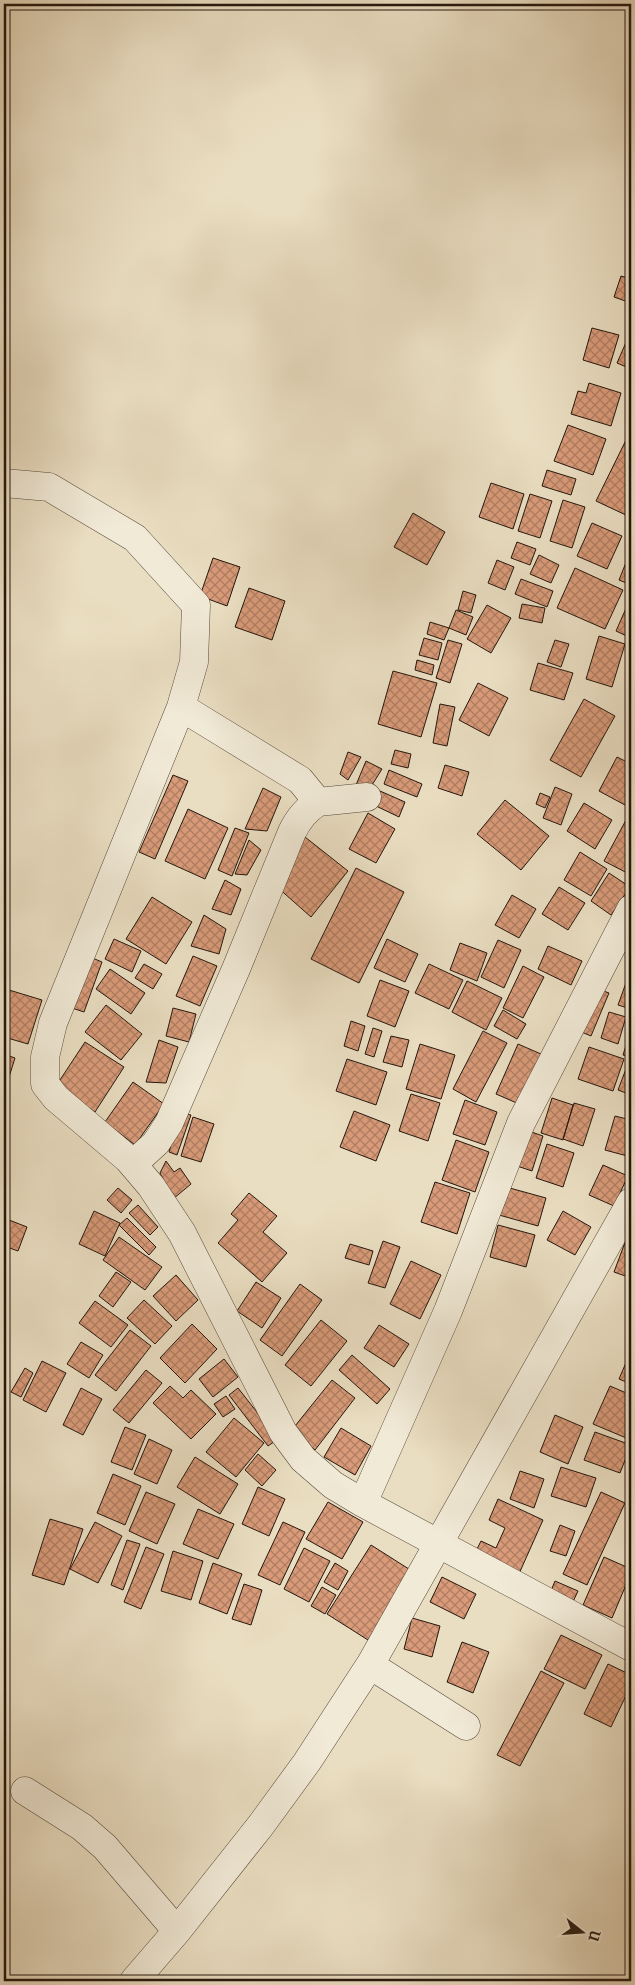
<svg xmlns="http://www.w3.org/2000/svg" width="635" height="1985" font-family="'IM FELL French Canon',serif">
<defs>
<pattern id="building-cross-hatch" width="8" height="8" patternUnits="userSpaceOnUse" patternTransform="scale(1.25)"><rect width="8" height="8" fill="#d99b79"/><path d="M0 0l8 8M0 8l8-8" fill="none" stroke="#b07d62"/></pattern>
</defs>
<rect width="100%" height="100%" fill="#eadec2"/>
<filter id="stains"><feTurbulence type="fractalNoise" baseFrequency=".004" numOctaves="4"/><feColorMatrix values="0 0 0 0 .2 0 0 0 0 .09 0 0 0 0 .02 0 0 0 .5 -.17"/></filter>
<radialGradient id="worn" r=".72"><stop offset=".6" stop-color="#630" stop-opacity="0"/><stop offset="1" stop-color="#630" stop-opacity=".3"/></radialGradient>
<!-- building -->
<path fill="url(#building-cross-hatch)" stroke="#24170e" d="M 621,276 L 631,279 L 631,303 L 614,297 Z
M 592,328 L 619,335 L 609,368 L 583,360 Z
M 631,331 L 631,369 L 617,363 Z
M 589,383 L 621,393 L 611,426 L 571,414 L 578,391 L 586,393 Z
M 568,425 L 606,439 L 593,475 L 554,461 Z
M 628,436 L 631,437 L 631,510 L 628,516 L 596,501 Z
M 547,470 L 576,479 L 571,495 L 542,486 Z
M 491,483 L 524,494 L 513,529 L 479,517 Z
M 530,494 L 552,501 L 540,538 L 518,531 Z
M 563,500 L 585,507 L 572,548 L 550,541 Z
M 413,513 L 445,532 L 427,565 L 394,547 Z
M 592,523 L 622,536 L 607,569 L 577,556 Z
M 517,542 L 536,549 L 530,565 L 511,558 Z
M 539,555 L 559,565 L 551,583 L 530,574 Z
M 629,555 L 631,555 L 631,585 L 619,580 Z
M 213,558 L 240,567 L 227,606 L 200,596 Z
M 497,560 L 514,567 L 505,590 L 488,583 Z
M 575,568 L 623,590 L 605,629 L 557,608 Z
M 521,579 L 553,591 L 547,607 L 515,594 Z
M 249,588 L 285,601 L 272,640 L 235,627 Z
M 463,591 L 476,595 L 471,613 L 458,610 Z
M 631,597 L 631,638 L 616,631 Z
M 522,604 L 545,608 L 542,623 L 519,618 Z
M 487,605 L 511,618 L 491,653 L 467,639 Z
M 456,610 L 473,617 L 466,635 L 449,628 Z
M 430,622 L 449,628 L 444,640 L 427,634 Z
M 599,636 L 625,644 L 612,687 L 586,679 Z
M 424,638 L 442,643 L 438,660 L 419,655 Z
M 448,640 L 462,644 L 450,683 L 436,678 Z
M 555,640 L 569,644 L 561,667 L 547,662 Z
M 417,660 L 434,665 L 432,675 L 415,670 Z
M 538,663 L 573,673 L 564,700 L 530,690 Z
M 393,671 L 437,683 L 421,737 L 378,724 Z
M 478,683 L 508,698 L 489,736 L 459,720 Z
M 584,699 L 615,716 L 581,777 L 550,760 Z
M 440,704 L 455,707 L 447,746 L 433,743 Z
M 395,750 L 411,754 L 408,768 L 391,764 Z
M 348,752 L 361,757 L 348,780 L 340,774 Z
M 617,757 L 631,764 L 631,792 L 625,805 L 599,791 Z
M 366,761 L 382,769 L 372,785 L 356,785 Z
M 445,765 L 469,772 L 462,796 L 438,788 Z
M 389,770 L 422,784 L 417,797 L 384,784 Z
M 173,775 L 188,781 L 155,859 L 139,852 Z
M 555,787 L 572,794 L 561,825 L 543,818 Z
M 263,788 L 281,797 L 267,831 L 245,829 Z
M 380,791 L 405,802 L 399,817 L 374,805 Z
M 540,793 L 550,797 L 545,808 L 536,804 Z
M 505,800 L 549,836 L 521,870 L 477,834 Z
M 584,803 L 612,820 L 595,849 L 567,831 Z
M 188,809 L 228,828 L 205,879 L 165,861 Z
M 368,813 L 395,829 L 376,863 L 349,849 Z
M 626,820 L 631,823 L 631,875 L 604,861 Z
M 235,828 L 249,833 L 232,876 L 218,870 Z
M 305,837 L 348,871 L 311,917 L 276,886 Z
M 249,840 L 261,850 L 247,875 L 235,874 Z
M 580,852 L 607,869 L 591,896 L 564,880 Z
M 356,868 L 404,892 L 359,983 L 311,959 Z
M 609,873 L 630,887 L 611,915 L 591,901 Z
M 225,880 L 241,889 L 231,915 L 212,909 Z
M 559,887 L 585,903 L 568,930 L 542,914 Z
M 512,895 L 536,909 L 519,938 L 495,925 Z
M 152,897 L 192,922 L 166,964 L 126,939 Z
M 204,915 L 226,929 L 219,954 L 191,946 Z
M 114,939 L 141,951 L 132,972 L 105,959 Z
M 387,939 L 418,954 L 405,982 L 374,968 Z
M 498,940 L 521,950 L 504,988 L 481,977 Z
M 460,943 L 487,953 L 477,981 L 450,970 Z
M 548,946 L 582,961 L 571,985 L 538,969 Z
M 193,956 L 217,966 L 200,1006 L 176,996 Z
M 90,957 L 102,962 L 84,1012 L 72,1008 Z
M 144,964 L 162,974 L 153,989 L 135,978 Z
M 429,964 L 463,980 L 449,1009 L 415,993 Z
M 523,966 L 544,977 L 523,1018 L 503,1008 Z
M 110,969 L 145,993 L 131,1014 L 96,989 Z
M 631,969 L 631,1009 L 618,1005 Z
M 380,980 L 409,991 L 395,1027 L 367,1016 Z
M 467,981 L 502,998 L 486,1030 L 452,1012 Z
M 598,989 L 609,993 L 591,1036 L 579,1031 Z
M 9,990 L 42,1000 L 28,1044 L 4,1037 L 4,1005 Z
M 106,1005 L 142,1034 L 121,1060 L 85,1032 Z
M 173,1008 L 196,1014 L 189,1042 L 166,1036 Z
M 503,1010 L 526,1024 L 517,1039 L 494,1026 Z
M 609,1012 L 626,1017 L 618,1044 L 601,1038 Z
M 351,1021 L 365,1026 L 358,1051 L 344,1046 Z
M 373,1028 L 382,1031 L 374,1057 L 365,1054 Z
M 631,1029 L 631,1058 L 623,1055 Z
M 483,1031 L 507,1043 L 476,1102 L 453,1089 Z
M 391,1036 L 409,1040 L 402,1067 L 383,1062 Z
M 159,1040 L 178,1047 L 166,1083 L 146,1082 Z
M 85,1042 L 124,1067 L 95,1112 L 56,1086 Z
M 420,1044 L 455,1055 L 441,1099 L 406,1089 Z
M 518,1044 L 541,1054 L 519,1104 L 496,1094 Z
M 589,1047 L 624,1059 L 613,1091 L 578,1079 Z
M 4,1054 L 15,1058 L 4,1093 Z
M 347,1059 L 387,1072 L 376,1105 L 336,1091 Z
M 629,1061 L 631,1062 L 631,1095 L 618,1090 Z
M 133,1082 L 164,1104 L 135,1145 L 105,1122 Z
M 411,1094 L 440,1103 L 428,1141 L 399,1131 Z
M 552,1098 L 573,1105 L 563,1140 L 541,1133 Z
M 465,1100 L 497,1112 L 485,1145 L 453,1134 Z
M 574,1103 L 595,1109 L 583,1146 L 563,1139 Z
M 354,1111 L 390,1125 L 376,1161 L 340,1147 Z
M 180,1113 L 191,1115 L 177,1155 L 169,1152 Z
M 615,1116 L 631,1120 L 631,1157 L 605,1150 Z
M 193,1117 L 214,1124 L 201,1162 L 181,1156 Z
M 523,1129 L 543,1136 L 532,1171 L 511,1164 Z
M 456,1140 L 489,1152 L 475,1192 L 442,1180 Z
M 547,1144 L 574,1153 L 563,1187 L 536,1178 Z
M 166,1161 L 174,1172 L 180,1168 L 191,1184 L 173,1199 L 160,1173 Z
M 603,1165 L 628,1176 L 614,1206 L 589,1195 Z
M 435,1182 L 470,1193 L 457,1234 L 421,1222 Z
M 506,1187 L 546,1198 L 538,1226 L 499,1215 Z
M 118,1188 L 132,1200 L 121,1213 L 107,1200 Z
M 249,1193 L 277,1216 L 263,1232 L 287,1253 L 262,1282 L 218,1243 L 238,1220 L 231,1214 Z
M 138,1205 L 158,1227 L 150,1235 L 129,1213 Z
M 94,1211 L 120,1223 L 105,1256 L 79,1244 Z
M 563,1211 L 591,1227 L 575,1255 L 547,1240 Z
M 4,1218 L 27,1227 L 18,1251 L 4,1246 Z
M 127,1218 L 156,1247 L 149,1255 L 119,1225 Z
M 498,1225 L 535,1235 L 526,1267 L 490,1257 Z
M 630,1229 L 631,1230 L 631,1278 L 614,1272 Z
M 119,1237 L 162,1267 L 145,1290 L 103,1260 Z
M 383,1241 L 400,1247 L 385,1288 L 368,1283 Z
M 350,1244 L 373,1251 L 369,1265 L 345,1258 Z
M 411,1261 L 441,1275 L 420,1319 L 390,1304 Z
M 116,1272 L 131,1282 L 113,1307 L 99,1296 Z
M 176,1275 L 198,1300 L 176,1321 L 153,1296 Z
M 256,1282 L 281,1298 L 262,1328 L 237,1311 Z
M 300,1284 L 322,1300 L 282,1356 L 260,1340 Z
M 144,1300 L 172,1326 L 155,1344 L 127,1318 Z
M 95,1301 L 128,1325 L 111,1347 L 79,1323 Z
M 321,1320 L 347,1341 L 311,1386 L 285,1365 Z
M 192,1324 L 217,1349 L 185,1383 L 160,1358 Z
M 379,1325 L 409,1344 L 394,1367 L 364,1348 Z
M 130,1330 L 151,1346 L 116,1391 L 95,1375 Z
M 81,1342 L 103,1355 L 89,1378 L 67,1364 Z
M 631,1351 L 631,1384 L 619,1379 Z
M 352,1355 L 390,1389 L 377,1404 L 339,1370 Z
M 224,1359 L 238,1377 L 213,1397 L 199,1379 Z
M 42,1361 L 66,1373 L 46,1412 L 23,1400 Z
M 25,1368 L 33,1373 L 21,1397 L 11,1392 Z
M 146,1370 L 162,1383 L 129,1423 L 113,1410 Z
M 332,1380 L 355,1398 L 315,1450 L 291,1431 Z
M 170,1386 L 183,1398 L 191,1390 L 216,1414 L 191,1439 L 153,1403 Z
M 610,1386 L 631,1395 L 631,1440 L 593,1424 Z
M 81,1388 L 102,1399 L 83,1435 L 63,1425 Z
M 238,1388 L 278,1439 L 268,1446 L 229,1395 Z
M 226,1396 L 235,1409 L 223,1417 L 214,1404 Z
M 555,1415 L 583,1427 L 568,1464 L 540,1452 Z
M 234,1418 L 264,1443 L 236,1477 L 206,1452 Z
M 125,1427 L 146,1435 L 132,1470 L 111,1462 Z
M 341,1428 L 371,1446 L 355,1475 L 324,1457 Z
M 595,1432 L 631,1445 L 620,1473 L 584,1460 Z
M 149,1439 L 172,1450 L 157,1484 L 134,1474 Z
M 258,1454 L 276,1470 L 262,1486 L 245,1470 Z
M 195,1457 L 238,1484 L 220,1514 L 177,1487 Z
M 561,1467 L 596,1478 L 586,1507 L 551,1496 Z
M 520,1471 L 544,1479 L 534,1508 L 510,1499 Z
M 113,1474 L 141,1486 L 125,1525 L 97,1513 Z
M 258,1487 L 285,1499 L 269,1536 L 242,1524 Z
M 146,1492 L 175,1504 L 157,1544 L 129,1531 Z
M 601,1492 L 625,1503 L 587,1585 L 563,1574 Z
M 498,1499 L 543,1520 L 518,1576 L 474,1555 L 481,1541 L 496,1548 L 505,1528 L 489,1520 Z
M 328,1502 L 363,1522 L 342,1559 L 306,1539 Z
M 198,1509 L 234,1524 L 218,1559 L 183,1544 Z
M 50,1519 L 83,1529 L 64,1585 L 32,1575 Z
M 95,1522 L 122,1536 L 98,1583 L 70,1569 Z
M 283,1522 L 305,1532 L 280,1585 L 258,1575 Z
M 560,1525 L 575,1531 L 566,1556 L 550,1551 Z
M 127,1540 L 140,1544 L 123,1590 L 111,1585 Z
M 371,1545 L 412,1571 L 368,1640 L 327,1614 Z
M 146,1547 L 164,1554 L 141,1609 L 124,1602 Z
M 304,1548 L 330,1561 L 309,1602 L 284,1589 Z
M 173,1551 L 203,1561 L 191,1600 L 161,1591 Z
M 604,1557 L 631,1569 L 631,1573 L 612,1618 L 583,1605 Z
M 213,1563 L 242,1574 L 227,1614 L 199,1603 Z
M 335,1563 L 348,1571 L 338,1590 L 324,1582 Z
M 442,1577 L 476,1594 L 464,1619 L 430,1602 Z
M 555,1581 L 578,1591 L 570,1608 L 548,1598 Z
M 244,1584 L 262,1590 L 251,1625 L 232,1619 Z
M 322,1587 L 336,1595 L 325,1614 L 311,1606 Z
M 412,1618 L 440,1626 L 432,1657 L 404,1649 Z
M 561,1635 L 602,1655 L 585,1689 L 544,1669 Z
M 462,1642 L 489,1652 L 473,1693 L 447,1682 Z
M 608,1664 L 631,1675 L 631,1685 L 611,1727 L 584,1714 Z
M 541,1671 L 564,1683 L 520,1766 L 497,1755 Z"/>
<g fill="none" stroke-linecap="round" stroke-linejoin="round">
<!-- minor casing -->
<g stroke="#56493b" stroke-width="29">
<path id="minor" d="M 4,483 L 49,487 L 135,538 L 196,605 L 194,662 L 181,707 L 53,1023 L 45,1057 L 45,1084 L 56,1098 L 128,1159 L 151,1186 L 182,1233 L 283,1432 L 303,1459 L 333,1485 L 363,1503 L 631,1647
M 181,707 L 300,780 L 318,802 L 367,797
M 133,1164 L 156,1143 L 169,1123 L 236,969 L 292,832 C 299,818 306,810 318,802
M 363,1503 L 448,1311 L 521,1123 L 631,909
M 370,1665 L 466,1726
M 25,1791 L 82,1827 L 105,1847 L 177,1931
M 134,1981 L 177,1931 L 261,1825 L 307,1762 L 370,1665 L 631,1202"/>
</g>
<!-- minor -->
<use href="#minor" stroke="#f1ead7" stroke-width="28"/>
</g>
<!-- margin -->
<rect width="635" height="1985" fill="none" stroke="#eadec2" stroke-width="20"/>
<rect x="5" y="5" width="625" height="1975" fill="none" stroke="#24170e" stroke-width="2.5"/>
<rect x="10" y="10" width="615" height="1965" fill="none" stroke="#24170e"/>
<!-- north arrow -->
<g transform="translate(582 1932) rotate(107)" stroke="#f1ead7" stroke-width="4" paint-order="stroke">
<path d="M0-4L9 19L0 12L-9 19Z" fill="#24170e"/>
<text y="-8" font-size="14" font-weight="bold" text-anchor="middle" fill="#24170e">U</text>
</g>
<rect width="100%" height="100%" filter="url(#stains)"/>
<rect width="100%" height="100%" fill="url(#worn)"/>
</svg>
